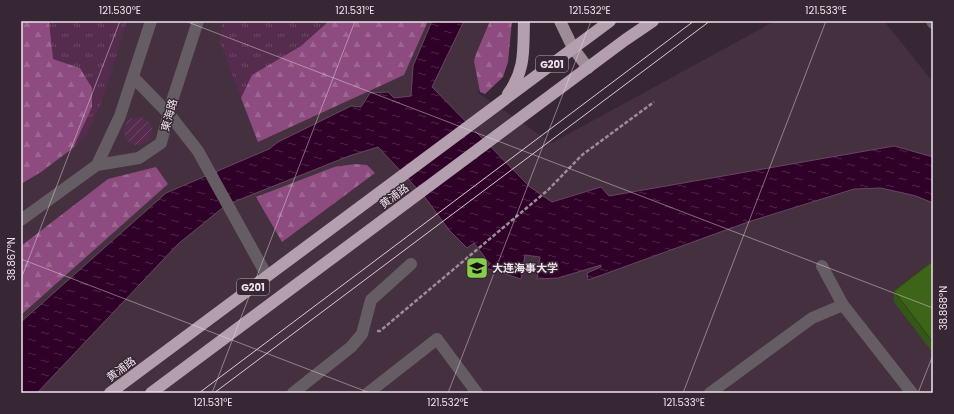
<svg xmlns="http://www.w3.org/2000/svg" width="954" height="414" font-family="Poppins,'Noto Sans SC',sans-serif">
<defs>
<pattern id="grass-tufts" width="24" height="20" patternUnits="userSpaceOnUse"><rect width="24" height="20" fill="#552c4d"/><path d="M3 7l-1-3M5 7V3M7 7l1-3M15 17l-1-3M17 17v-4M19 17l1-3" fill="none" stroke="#6e4a67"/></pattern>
<pattern id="forest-firs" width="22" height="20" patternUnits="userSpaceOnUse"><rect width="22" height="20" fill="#8d4b7f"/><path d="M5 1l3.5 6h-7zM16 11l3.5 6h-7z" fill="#9d6591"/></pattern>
<pattern id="garden-furrows" width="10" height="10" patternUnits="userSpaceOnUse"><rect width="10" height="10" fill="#552c4d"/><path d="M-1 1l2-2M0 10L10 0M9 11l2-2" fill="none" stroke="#6e4a67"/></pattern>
<pattern id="water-ripples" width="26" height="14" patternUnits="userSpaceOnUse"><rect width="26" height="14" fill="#2f0128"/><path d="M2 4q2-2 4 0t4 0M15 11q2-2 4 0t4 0" fill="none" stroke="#4d2647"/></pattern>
</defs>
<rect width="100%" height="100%" fill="#372633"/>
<!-- built -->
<path fill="#453040" d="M 21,21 L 507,21 L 501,38 L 478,93 L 552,143 L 775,21 L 884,21 L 933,82 L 933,393 L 21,393 Z"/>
<!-- grass -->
<path fill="url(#grass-tufts)" d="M 49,21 L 127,21 L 101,104 L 87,134 L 73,148 L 92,107 L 80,68 L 53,59 Z
M 222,21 L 329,21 L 301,46 L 252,75 L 241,98 L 220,42 Z"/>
<!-- forest -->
<path fill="url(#forest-firs)" d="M 21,21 L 49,21 L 53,59 L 80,68 L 92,88 L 92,107 L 73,148 L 41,172 L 21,184 Z
M 329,21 L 428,21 L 404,75 L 258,142 L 241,98 L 252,75 L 301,46 Z
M 490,21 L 512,21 L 508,62 L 503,77 L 485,94 L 480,92 L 474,61 L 476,54 Z
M 355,164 L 367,165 L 375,173 L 282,242 L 256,197 L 334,167 Z
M 156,167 L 168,184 L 21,315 L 21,246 L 108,179 Z"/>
<!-- garden -->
<path fill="url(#garden-furrows)" d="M124 131a14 14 0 1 1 28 0a14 14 0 1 1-28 0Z"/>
<!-- water -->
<path fill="url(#water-ripples)" stroke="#694563" d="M 432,21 L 464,21 L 432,87 L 530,187 L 552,202 L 601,187 L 609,196 L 894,146 L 933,157 L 933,203 L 916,196 L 881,188 L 854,189 L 748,222 L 588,280 L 587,273 L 601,267 L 601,265 L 558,278 L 537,279 L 540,257 L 525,255 L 521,279 L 486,268 L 490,264 L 474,243 L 467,248 L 449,230 L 424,196 L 378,147 L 349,156 L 226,205 L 178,244 L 37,393 L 21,393 L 21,322 L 166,193 L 269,149 L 278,142 L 351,106 L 361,107 L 370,93 L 388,92 L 394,98 L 411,96 L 413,66 Z"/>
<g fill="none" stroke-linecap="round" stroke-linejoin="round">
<!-- path -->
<path stroke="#9b8d97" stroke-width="2.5" stroke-dasharray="4 2" stroke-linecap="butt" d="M 377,331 L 380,331 L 548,190 L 582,155 L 654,102"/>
<!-- minor -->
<path stroke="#655d63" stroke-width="12" d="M 932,21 L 933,23
M 133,77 L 169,114 L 198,151 L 267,276
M 97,165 L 139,158 L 161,143 L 172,101 L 198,21
M 21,220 L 97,165 L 120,116 L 151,21
M 822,266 L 843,305 L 912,393
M 293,393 L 351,347 L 362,334 L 371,300 L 411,264
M 368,393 L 437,339 L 477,393
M 710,393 L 812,318 L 843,305"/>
<!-- major -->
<path stroke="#9e8c99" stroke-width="12" d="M 560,21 L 573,48 L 588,68"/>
<!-- highway -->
<path stroke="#b49fae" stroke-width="12" d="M 508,94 C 526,69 523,50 524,21
M 110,393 L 610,21
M 151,393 L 625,40 L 653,21"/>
<!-- tram -->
<path stroke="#d7cbd3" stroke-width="1" d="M 199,393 L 694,21
M 214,393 L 710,21"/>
</g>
<!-- wall -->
<path fill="#345616" d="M 933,261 L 933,353 L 894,302 L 894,291 Z"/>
<!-- building -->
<path fill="#3d6419" stroke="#2b4612" d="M 933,261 L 933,342 L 894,291 Z"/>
<!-- ticks -->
<path fill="none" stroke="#efe4ec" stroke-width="1" stroke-opacity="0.45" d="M 185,21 L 933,308M 21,259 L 370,393M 21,279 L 120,21M 212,393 L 355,21M 448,393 L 591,21M 683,393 L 826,21M 918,393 L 933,355"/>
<!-- icons -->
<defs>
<g id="university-square" transform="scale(1.15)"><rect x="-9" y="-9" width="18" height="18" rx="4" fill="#87cf4a" stroke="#372633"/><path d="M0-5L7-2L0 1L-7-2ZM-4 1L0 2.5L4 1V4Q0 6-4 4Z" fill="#111"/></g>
</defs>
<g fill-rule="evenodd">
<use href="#university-square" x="477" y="268"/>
</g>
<g text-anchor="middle" stroke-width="3" stroke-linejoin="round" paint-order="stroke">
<!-- shield labels -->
<g fill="#372633" stroke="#b8abb4" stroke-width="1">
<rect x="536" y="56" width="32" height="16" rx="3"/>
<rect x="237" y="279" width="32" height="16" rx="3"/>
</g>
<g font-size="10" font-weight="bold" fill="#efe4ec">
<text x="552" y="68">G201</text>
<text x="253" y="291">G201</text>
</g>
<!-- street labels -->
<g font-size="11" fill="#efe4ec" stroke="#372633">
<text transform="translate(169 115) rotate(-75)" y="4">東海路</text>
<text transform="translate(394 196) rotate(-37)" y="4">黄浦路</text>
<text transform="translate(121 369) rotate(-37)" y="4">黄浦路</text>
</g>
<!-- poi labels -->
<g font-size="11" font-weight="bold" fill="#efe4ec" stroke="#372633" text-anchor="start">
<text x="492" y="272">大连海事大学</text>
</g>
</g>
<!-- border -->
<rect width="954" height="414" fill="none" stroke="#372633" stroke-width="44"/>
<rect x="22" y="22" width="910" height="370" fill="none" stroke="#efe4ec" stroke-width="1.5"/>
<g font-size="10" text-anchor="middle" fill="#efe4ec">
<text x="120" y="14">121.530°E</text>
<text x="355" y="14">121.531°E</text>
<text x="590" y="14">121.532°E</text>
<text x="826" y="14">121.533°E</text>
<text transform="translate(11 259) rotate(-90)" y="4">38.867°N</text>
<text transform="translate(943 308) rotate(-90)" y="4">38.868°N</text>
<text x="213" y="406">121.531°E</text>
<text x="448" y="406">121.532°E</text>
<text x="684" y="406">121.533°E</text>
</g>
</svg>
